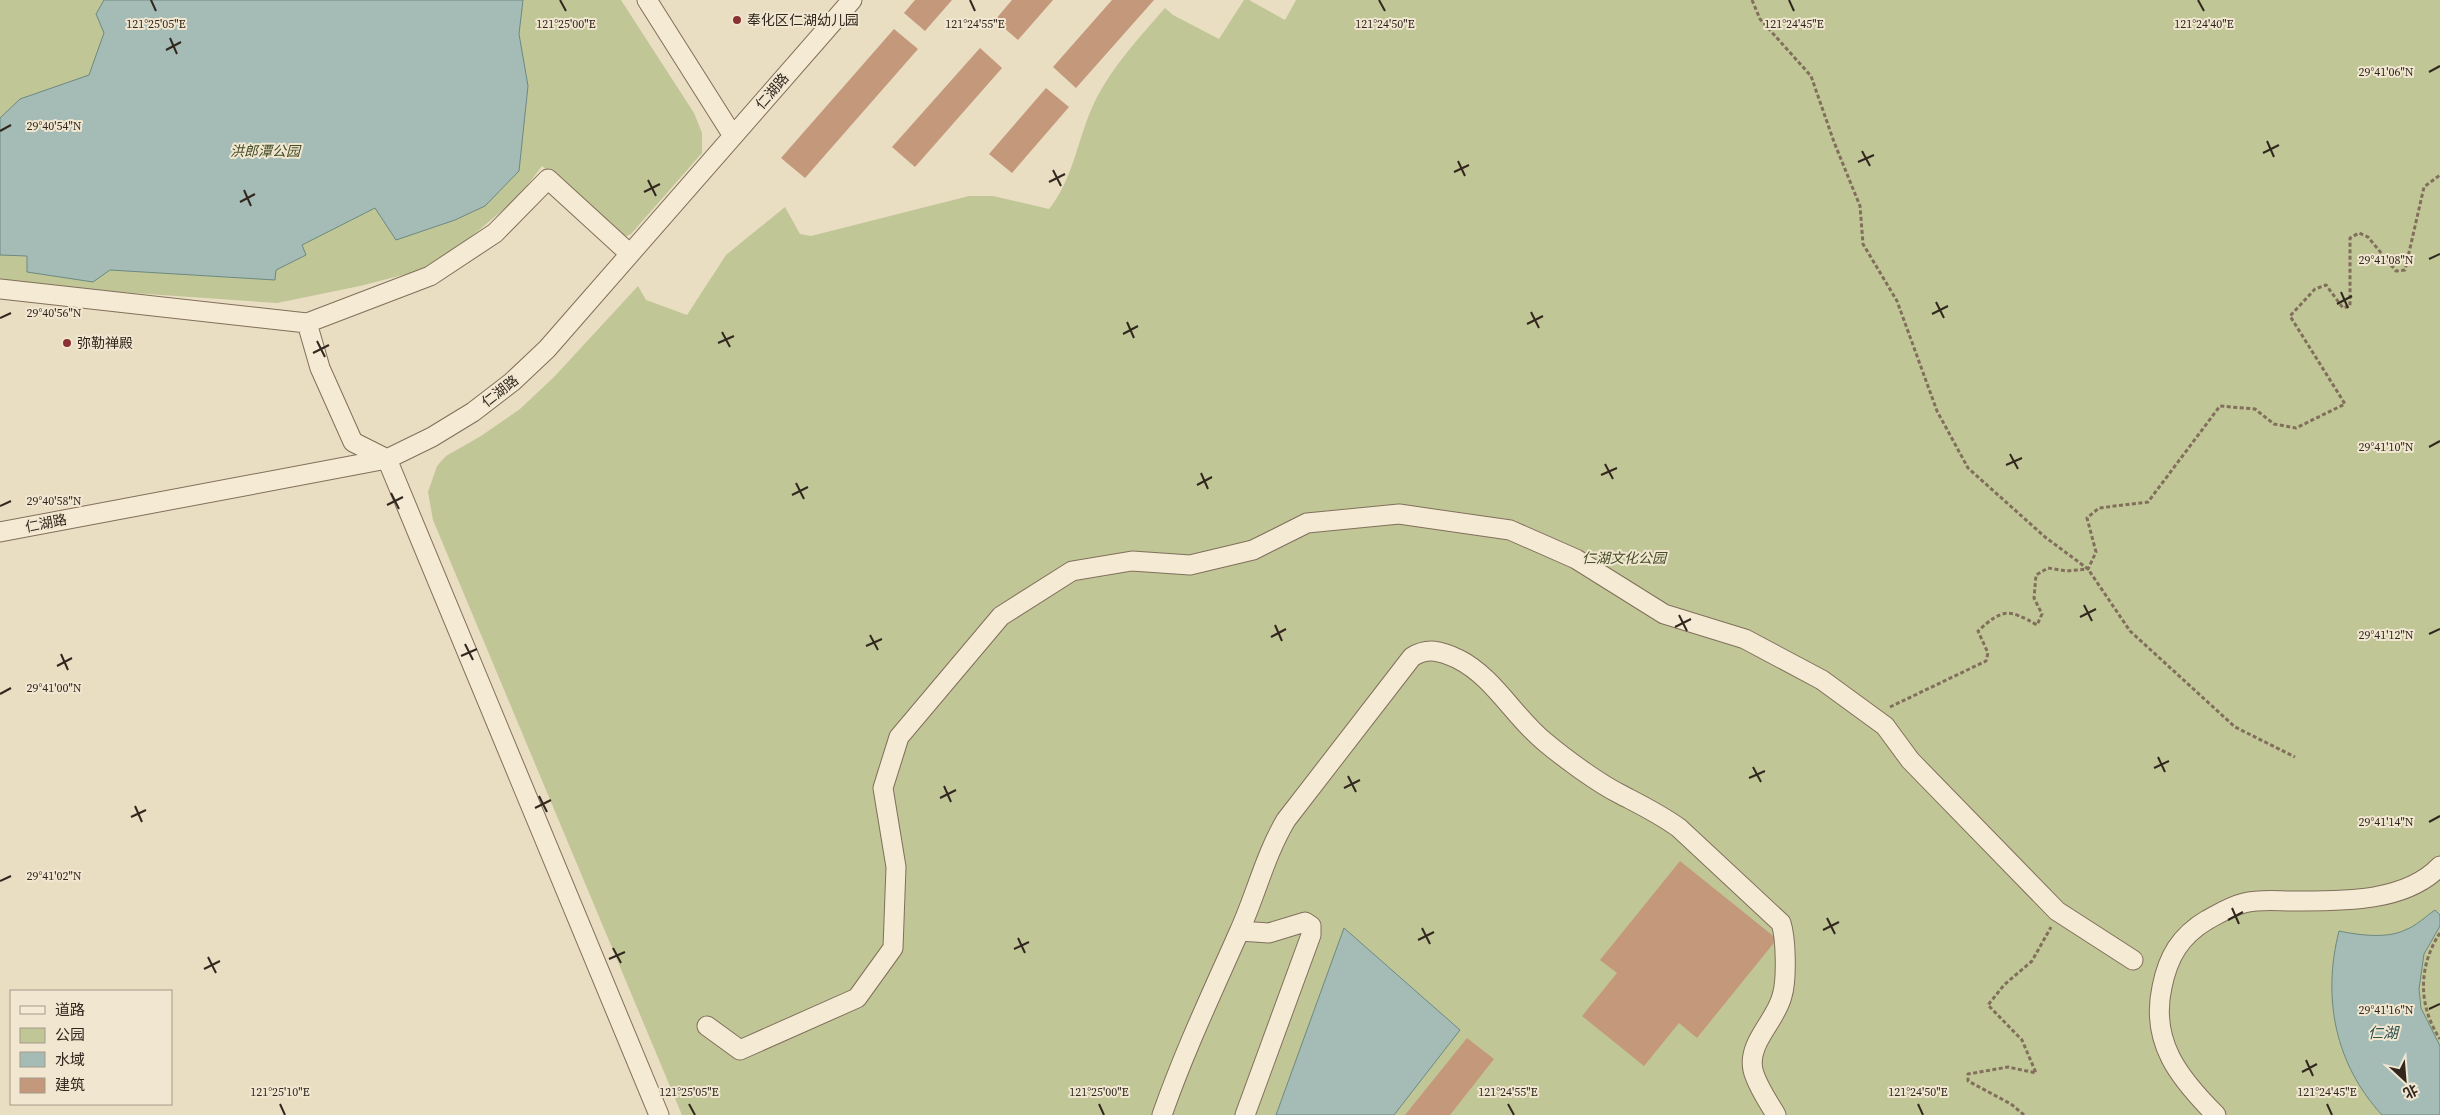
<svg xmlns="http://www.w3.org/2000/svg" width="2440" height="1115" font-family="'Source Serif 4','Noto Sans SC',serif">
<rect width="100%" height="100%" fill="#e9ddc2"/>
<!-- green -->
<path fill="#c1c697" d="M 0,0 L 621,0 L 694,113 L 702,133 L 702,153 L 631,234 L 622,238 L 542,166 L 519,196 L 465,242 L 418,271 L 360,286 L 277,303 L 0,284 Z
M 1244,0 L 1249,0 L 1285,20 L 1296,0 L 2440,0 L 2440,1115 L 682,1115 L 433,520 L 428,492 L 437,466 L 446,456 L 481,436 L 520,409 L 554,377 L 638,286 L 646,300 L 687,315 L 726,255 L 785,207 L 800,234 L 811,236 L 969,196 L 993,196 L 1049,209 C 1072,181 1077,143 1091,110 C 1107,72 1138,39 1165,8 L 1173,15 L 1219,39 Z"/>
<!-- water -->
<path fill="#a4bcb5" stroke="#6c8981" d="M 104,0 L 523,0 L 519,34 L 528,86 L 519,171 L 485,206 L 455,220 L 396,240 L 375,208 L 302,245 L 306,255 L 276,270 L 275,280 L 110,270 L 93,282 L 27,272 L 27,256 L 0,255 L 0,118 L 20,99 L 89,75 L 104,33 L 96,14 Z
M 2435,910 L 2440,915 L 2440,926 L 2424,954 L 2419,989 L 2421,1008 L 2440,1046 L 2440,1115 L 2382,1115 C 2335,1064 2322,998 2339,931 C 2358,935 2387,939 2405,930 C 2416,926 2425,917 2435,910 Z
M 1344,928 L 1460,1030 L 1394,1115 L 1276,1115 Z"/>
<!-- building -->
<path fill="#c4987b" d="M 915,0 L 952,0 L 925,31 L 904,13 Z
M 1012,0 L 1053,0 L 1018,40 L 995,20 Z
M 1112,0 L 1154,0 L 1076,88 L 1053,67 Z
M 894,29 L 918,49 L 805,178 L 781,158 Z
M 980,48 L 1002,68 L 915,167 L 892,147 Z
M 1046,88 L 1069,107 L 1012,173 L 989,154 Z
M 1680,861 L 1777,939 L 1697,1038 L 1679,1023 L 1644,1066 L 1582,1016 L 1617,973 L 1600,960 Z
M 1467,1038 L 1494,1059 L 1450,1115 L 1405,1115 Z"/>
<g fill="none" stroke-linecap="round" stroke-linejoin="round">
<!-- minor casing -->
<g stroke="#816f5b" stroke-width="21">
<path id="minor" d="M 647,0 L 733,136
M 0,289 L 307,323 L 430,276 L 495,233 L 548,179 L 630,254
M 307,323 L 320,368 L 353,442 L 387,459 L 659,1115
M 0,532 L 387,459 L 432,437 L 473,412 L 512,382 L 547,349 L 852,0
M 1240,931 L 1269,933 L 1305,922 L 1311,926 L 1311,935 L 1245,1115
M 707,1026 L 740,1050 L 857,998 L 893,948 L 896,867 L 883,788 L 899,737 L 1001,616 L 1072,571 L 1132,561 L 1190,565 L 1253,550 L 1307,523 L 1399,514 L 1510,530 L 1576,559 L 1664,614 L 1745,639 L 1822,680 L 1885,726 L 1910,760 L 2057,911 L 2133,960
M 1162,1115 C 1184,1052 1212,993 1239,932 C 1256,895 1265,855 1286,820 L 1412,657 C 1428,647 1441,651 1458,659 C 1494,677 1514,717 1545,742 C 1564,758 1598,783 1620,794 C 1641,805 1660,814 1679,828 L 1781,923 C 1786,938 1787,980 1782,996 C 1776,1021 1747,1043 1753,1070 C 1757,1086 1768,1101 1776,1115
M 2216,1115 C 2179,1078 2150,1042 2162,987 C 2168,957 2180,936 2207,920 C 2218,914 2231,906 2244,903 C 2260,899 2277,901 2293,901 C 2340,901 2405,903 2440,866"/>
</g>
<!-- path -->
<path stroke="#816f5b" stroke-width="3" stroke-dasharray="4 2.5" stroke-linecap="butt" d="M 1752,0 L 1760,19 L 1811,76 L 1834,142 L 1860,206 L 1863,244 L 1897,301 L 1937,411 L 1968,468 L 2045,537 L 2088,569 L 2130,631 L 2235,727 L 2295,757
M 1890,707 L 1986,661 L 1988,653 L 1978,631 C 2003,608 2009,609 2037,625 L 2042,614 L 2034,598 L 2036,575 L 2048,568 L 2067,571 L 2088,569 L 2096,552 L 2087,518 L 2099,508 L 2148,502 L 2220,406 L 2255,409 L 2274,424 L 2296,428 L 2345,404 L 2290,316 L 2315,289 L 2326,285 L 2343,308 L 2350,306 L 2350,238 L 2359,233 L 2368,237 L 2396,271 L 2405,270 L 2424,187 L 2440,175
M 2440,933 C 2418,966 2418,1006 2440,1039
M 2024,1115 L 2011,1104 L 1968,1081 L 1968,1074 L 2008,1067 L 2036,1073 L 2022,1040 L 1988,1005 L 2004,985 L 2032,961 L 2051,927"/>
<!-- minor -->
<use href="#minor" stroke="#f5ead4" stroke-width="19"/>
</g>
<!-- ticks -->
<path fill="none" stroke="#32271e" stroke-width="2" d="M 151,0 L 156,11M 560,0 L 566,11M 970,0 L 975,11M 1379,0 L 1385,11M 1789,0 L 1794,11M 2198,0 L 2204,11M 170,38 L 177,54M 166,50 L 181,42M 2429,72 L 2440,66M 0,131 L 11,125M 2267,141 L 2274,157M 1862,151 L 1870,166M 2263,153 L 2279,145M 1458,161 L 1465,176M 1858,162 L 1874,155M 1053,170 L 1061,186M 1454,172 L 1469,165M 648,180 L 656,196M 1049,182 L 1065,174M 244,190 L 251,206M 644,192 L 660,184M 240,202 L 255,194M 2429,259 L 2440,254M 2341,292 L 2348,308M 1936,302 L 1944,318M 2337,304 L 2352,296M 1531,312 L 1539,328M 1932,314 L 1948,306M 0,318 L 11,313M 1127,322 L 1134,338M 1527,324 L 1543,316M 722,332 L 730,347M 1123,334 L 1138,326M 317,341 L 325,357M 718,343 L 734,336M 313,353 L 329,345M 2429,447 L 2440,441M 2010,454 L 2018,469M 1605,464 L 1613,479M 2006,465 L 2022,458M 1201,473 L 1208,489M 1601,475 L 1617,468M 796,483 L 804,499M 1197,485 L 1212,477M 391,493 L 399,509M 792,495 L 808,487M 387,505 L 403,497M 0,506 L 11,501M 2084,605 L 2092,621M 1679,615 L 1687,631M 2080,617 L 2096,609M 1275,625 L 1282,641M 1675,627 L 1691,619M 2429,634 L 2440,629M 870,635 L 878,650M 1271,637 L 1286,629M 465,644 L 473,660M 866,646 L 882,639M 61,654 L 68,670M 461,656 L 477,649M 57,666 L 72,658M 0,694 L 11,688M 2158,757 L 2165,772M 1753,767 L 1761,782M 2154,768 L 2169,761M 1348,776 L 1356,792M 1749,778 L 1765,771M 944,786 L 951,802M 1344,788 L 1360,780M 539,796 L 547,812M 940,798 L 956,790M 135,806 L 142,822M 535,808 L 551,800M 131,817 L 146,810M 2429,822 L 2440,816M 0,881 L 11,876M 2232,908 L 2239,924M 1827,918 L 1835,934M 2228,920 L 2243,912M 1422,928 L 1430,944M 1823,930 L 1839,922M 1018,938 L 1025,953M 1418,940 L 1434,932M 613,948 L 621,963M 1014,949 L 1029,942M 208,957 L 216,973M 609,959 L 625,952M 204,969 L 220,961M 2429,1009 L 2440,1004M 2306,1060 L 2313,1076M 2302,1072 L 2317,1064M 280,1104 L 285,1115M 689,1104 L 695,1115M 1099,1104 L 1104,1115M 1508,1104 L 1514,1115M 1918,1104 L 1923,1115M 2327,1104 L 2332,1115"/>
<!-- markers -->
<g fill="#8a3133" stroke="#f1e7d1" stroke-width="2">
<circle cx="737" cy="20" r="5"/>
<circle cx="67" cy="343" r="5"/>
</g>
<g text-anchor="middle" stroke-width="4" stroke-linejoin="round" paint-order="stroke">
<!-- poi labels -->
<g font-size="14" fill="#32271e" stroke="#f1e7d1" text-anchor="start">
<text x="747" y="25">奉化区仁湖幼儿园</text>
<text x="77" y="348">弥勒禅殿</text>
</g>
<!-- street labels -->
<g font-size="14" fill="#32271e" stroke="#f1e7d1">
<text transform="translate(772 91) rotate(-49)" y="5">仁湖路</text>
<text transform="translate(500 391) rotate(-38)" y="5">仁湖路</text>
<text transform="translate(46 523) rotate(-11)" y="5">仁湖路</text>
</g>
<!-- park labels -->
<g font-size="14" font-style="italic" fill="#444d26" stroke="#f1e7d1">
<text x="265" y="156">洪郎潭公园</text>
<text x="1624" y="563">仁湖文化公园</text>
</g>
<!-- water labels -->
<g font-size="15" font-style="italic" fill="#2e514e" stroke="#f1e7d1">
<text x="2383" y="1038">仁湖</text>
</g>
</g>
<g font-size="12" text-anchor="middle" fill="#32271e" stroke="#f1e7d1" stroke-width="4" stroke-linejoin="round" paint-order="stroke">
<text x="156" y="28">121°25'05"E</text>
<text x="566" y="28">121°25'00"E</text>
<text x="975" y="28">121°24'55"E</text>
<text x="1385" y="28">121°24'50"E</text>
<text x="1794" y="28">121°24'45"E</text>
<text x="2204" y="28">121°24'40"E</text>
<text x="2386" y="76">29°41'06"N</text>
<text x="54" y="130">29°40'54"N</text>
<text x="2386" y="264">29°41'08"N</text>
<text x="54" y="317">29°40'56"N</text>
<text x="2386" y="451">29°41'10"N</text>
<text x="54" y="505">29°40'58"N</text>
<text x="2386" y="639">29°41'12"N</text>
<text x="54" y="692">29°41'00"N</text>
<text x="2386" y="826">29°41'14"N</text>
<text x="54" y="880">29°41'02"N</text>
<text x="2386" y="1014">29°41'16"N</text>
<text x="280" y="1096">121°25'10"E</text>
<text x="689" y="1096">121°25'05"E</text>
<text x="1099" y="1096">121°25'00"E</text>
<text x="1508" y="1096">121°24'55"E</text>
<text x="1918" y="1096">121°24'50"E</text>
<text x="2327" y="1096">121°24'45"E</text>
</g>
<!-- legend -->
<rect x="10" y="990" width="162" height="115" fill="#f1e7d1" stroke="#a59a89"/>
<rect x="20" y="1006" width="25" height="8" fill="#f5ead4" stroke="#a59a89"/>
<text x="55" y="1015" font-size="15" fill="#32271e">道路</text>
<rect x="20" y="1028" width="25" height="15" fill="#c1c697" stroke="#a59a89"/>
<text x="55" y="1040" font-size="15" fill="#32271e">公园</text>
<rect x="20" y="1052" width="25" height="15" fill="#a4bcb5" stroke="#a59a89"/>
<text x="55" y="1065" font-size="15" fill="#32271e">水域</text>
<rect x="20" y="1078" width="25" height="15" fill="#c4987b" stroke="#a59a89"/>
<text x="55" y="1090" font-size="15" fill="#32271e">建筑</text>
<!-- north arrow -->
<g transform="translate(2405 1080) rotate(154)" stroke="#f1e7d1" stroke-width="4" paint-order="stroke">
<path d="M0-4L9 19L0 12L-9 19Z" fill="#32271e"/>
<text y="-8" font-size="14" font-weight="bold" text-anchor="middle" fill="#32271e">北</text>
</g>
</svg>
